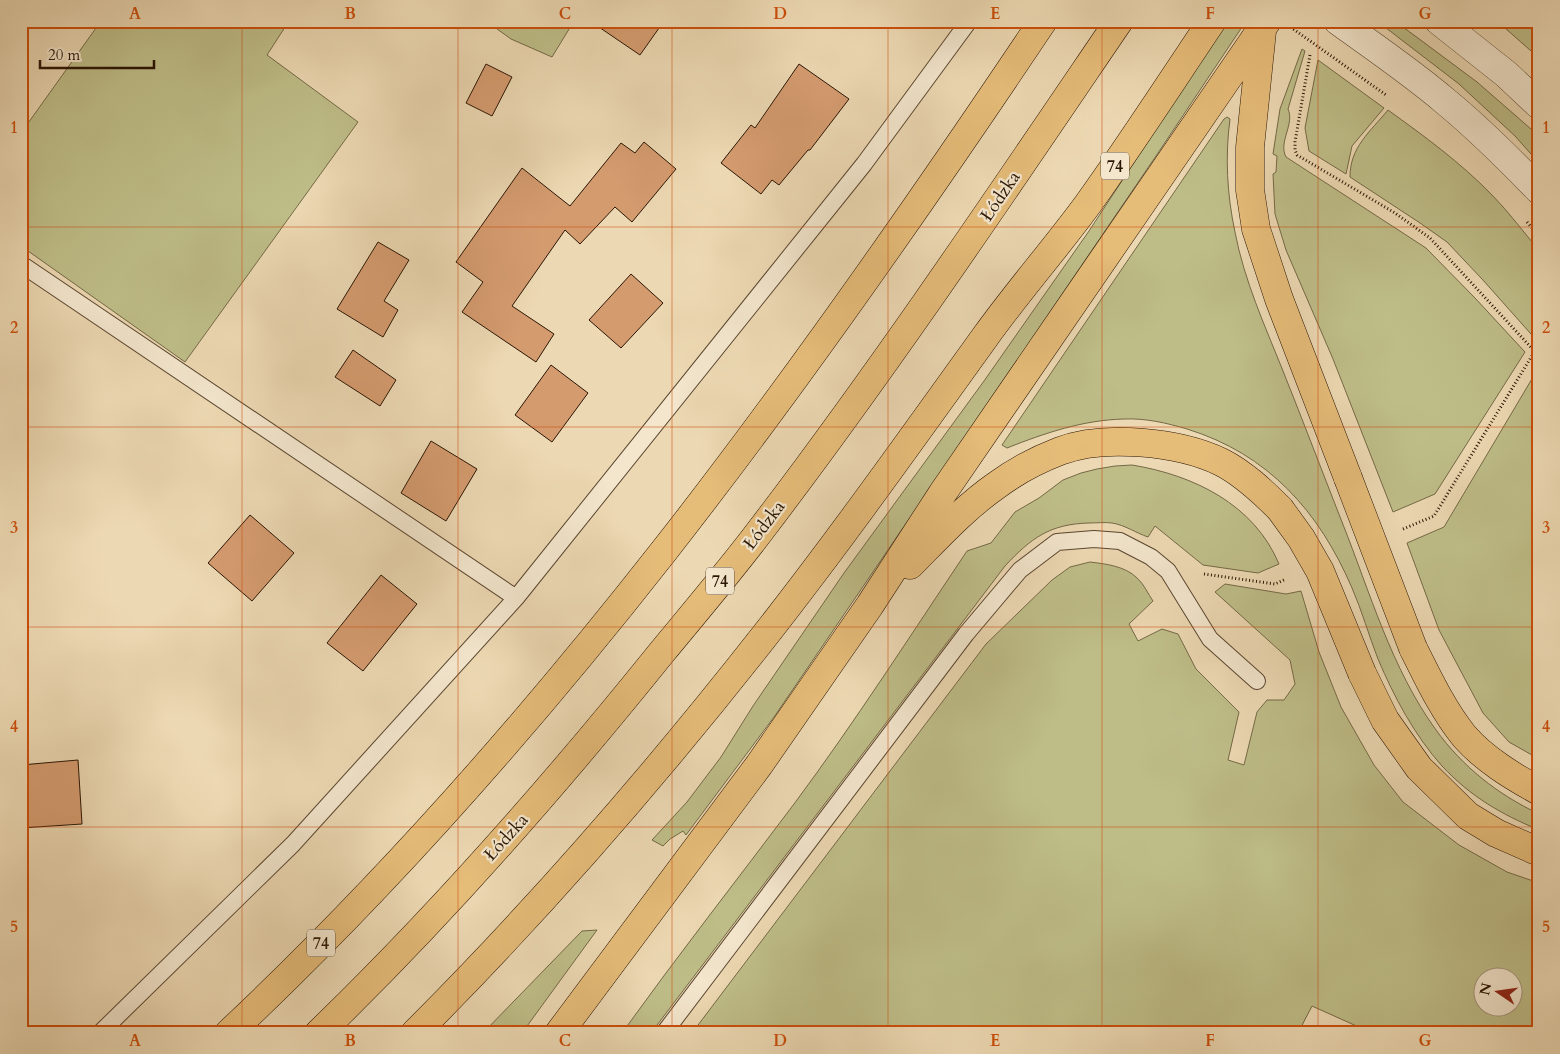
<svg xmlns="http://www.w3.org/2000/svg" width="1560" height="1054" font-family="Cardo,serif">
<rect width="100%" height="100%" fill="#ecd8b2"/>
<filter id="stains"><feTurbulence type="fractalNoise" baseFrequency=".004" numOctaves="4"/><feColorMatrix values="0 0 0 0 .2 0 0 0 0 .09 0 0 0 0 .02 0 0 0 .5 -.17"/></filter>
<radialGradient id="worn" r=".72"><stop offset=".6" stop-color="#630" stop-opacity="0"/><stop offset="1" stop-color="#630" stop-opacity=".3"/></radialGradient>
<!-- green -->
<path fill="#bebd88" stroke="#746946" fill-rule="evenodd" d="M 101,21 L 289,21 L 267,55 L 358,122 L 185,362 L 21,246 L 21,133 Z
M 486,21 L 574,21 L 552,57 L 511,39 Z
M 1227,21 L 1246,21 L 1156,156 L 845,613 L 774,717 L 686,835 L 683,831 L 670,839 L 663,846 L 652,840 L 687,802 L 721,757 L 753,706 L 844,573 L 984,381 L 1089,231 Z
M 1377,21 L 1395,21 L 1477,82 L 1539,136 L 1539,163 L 1515,136 L 1459,84 Z
M 1497,21 L 1539,21 L 1539,58 Z
M 1302,49 L 1305,51 L 1288,109 C 1295,124 1278,142 1286,157 L 1426,248 L 1475,298 L 1525,352 L 1435,494 L 1393,512 L 1333,359 L 1286,250 L 1275,214 L 1273,174 L 1276,172 L 1277,156 L 1273,154 L 1280,109 Z
M 1318,60 L 1384,108 L 1352,146 L 1346,174 L 1309,151 L 1305,128 Z
M 1388,110 C 1424,136 1460,162 1492,195 C 1509,212 1523,232 1539,250 L 1539,343 L 1482,279 L 1447,242 L 1420,223 L 1350,177 C 1350,147 1370,132 1388,110 Z
M 1227,117 L 1230,119 C 1225,156 1227,195 1235,232 C 1244,280 1265,326 1283,371 C 1303,421 1322,471 1342,522 C 1370,592 1391,668 1436,730 C 1463,767 1497,794 1539,814 L 1539,830 C 1501,814 1471,797 1442,766 C 1415,736 1394,697 1378,659 C 1369,636 1362,611 1352,588 C 1319,511 1268,454 1187,429 C 1167,423 1145,418 1124,419 C 1083,420 1045,433 1007,448 L 1002,445 L 1224,119 Z
M 1539,367 L 1539,759 L 1509,742 L 1483,713 L 1439,630 L 1407,543 L 1444,527 Z
M 1132,465 C 1193,475 1254,504 1279,564 L 1258,573 L 1203,565 L 1155,526 L 1148,537 C 1136,533 1125,525 1112,523 C 1105,522 1096,523 1089,523 C 1050,524 1031,538 1005,566 L 651,1033 L 622,1033 C 678,955 737,880 794,804 C 855,722 910,636 967,551 L 991,543 L 1015,512 L 1039,498 L 1063,480 L 1081,473 L 1097,469 L 1115,466 Z
M 1090,562 C 1106,564 1125,566 1137,578 C 1144,584 1148,594 1153,601 L 1129,624 L 1138,641 L 1162,629 L 1178,634 L 1196,669 L 1239,712 L 1228,760 L 1244,765 L 1257,712 L 1267,700 L 1284,700 L 1295,684 L 1290,660 L 1215,592 L 1225,584 L 1286,594 L 1301,591 L 1319,652 L 1341,707 L 1374,765 L 1403,802 L 1459,845 L 1507,872 L 1539,883 L 1539,1033 L 1372,1033 L 1312,1006 L 1298,1033 L 692,1033 L 986,644 L 1052,580 L 1070,567 ZM 1482,976 L 1512,976 L 1512,1006 L 1482,1006 Z
M 597,930 L 522,1033 L 483,1033 L 582,931 Z"/>
<!-- building -->
<path fill="#d49b6f" stroke="#2a1504" d="M 590,21 L 664,21 L 640,55 Z
M 486,64 L 512,77 L 492,116 L 466,103 Z
M 799,64 L 849,99 L 810,150 L 808,150 L 779,185 L 772,180 L 761,194 L 721,163 L 751,125 L 755,128 Z
M 644,142 L 676,169 L 632,222 L 615,207 L 580,244 L 565,230 L 512,306 L 554,334 L 536,362 L 462,312 L 483,282 L 456,262 L 522,168 L 570,206 L 621,143 L 635,153 Z
M 378,242 L 409,260 L 384,301 L 398,310 L 383,337 L 337,309 Z
M 631,274 L 663,303 L 621,348 L 589,320 Z
M 353,350 L 396,380 L 380,406 L 335,377 Z
M 551,365 L 588,393 L 552,442 L 515,415 Z
M 431,441 L 477,469 L 446,521 L 401,493 Z
M 250,515 L 294,553 L 252,601 L 208,563 Z
M 381,575 L 417,604 L 363,671 L 327,643 Z
M 78,760 L 82,824 L 21,828 L 21,765 Z"/>
<g fill="none" stroke-linecap="round" stroke-linejoin="round">
<!-- service casing -->
<g stroke="#5a4630" stroke-width="18">
<path id="service" d="M 21,264 L 516,598
M 100,1033 L 293,844 L 516,598 L 864,164 L 969,21
M 664,1033 L 966,634 L 1020,570 L 1057,542 L 1094,539 L 1120,541 L 1151,557 L 1168,571 L 1210,639 L 1257,681"/>
</g>
<!-- tertiary casing -->
<g stroke="#5a4630" stroke-width="29">
<path id="tertiary" d="M 1338,21 C 1374,47 1411,72 1445,101 C 1478,128 1509,159 1539,190
M 1439,21 L 1506,74 L 1539,105"/>
</g>
<!-- primary casing -->
<g stroke="#2a1504" stroke-width="29">
<path id="primary" d="M 1262,31 L 1250,147 L 1250,190 L 1256,229 L 1279,299 L 1348,478
M 910,565 C 938,537 964,508 997,485 C 1016,471 1039,459 1060,451 C 1104,434 1180,442 1221,462 C 1243,473 1263,492 1280,509
M 1413,648 C 1428,678 1443,710 1464,736 C 1484,759 1512,776 1539,791
M 1362,673 L 1385,720 L 1419,768 L 1468,816 L 1496,833 L 1539,852
M 229,1033 C 546,735 802,381 1043,21
M 319,1033 C 442,914 555,785 662,652 C 695,612 729,572 760,531 C 886,366 1002,193 1119,21
M 415,1033 C 540,908 657,773 766,634 C 842,537 913,437 985,337 C 1018,291 1055,249 1088,204 C 1131,144 1171,82 1212,21
M 559,1033 L 759,765 L 870,605 L 942,494 L 1267,21"/>
</g>
<!-- path -->
<path stroke="#2a1504" stroke-width="3" stroke-dasharray="1 2.5" stroke-linecap="butt" d="M 1310,55 L 1295,142 L 1295,150 L 1297,155 L 1395,213 L 1430,238 L 1539,356
M 1527,222 L 1539,236
M 1403,529 L 1434,516 L 1535,351
M 1204,574 L 1275,584 L 1286,579"/>
<!-- service -->
<use href="#service" stroke="#f3e6cd" stroke-width="16"/>
<!-- tertiary -->
<use href="#tertiary" stroke="#f3e6cd" stroke-width="28"/>
<!-- primary -->
<use href="#primary" stroke="#e6bc79" stroke-width="28"/>
<!-- primary-bridge casing -->
<g stroke="#2a1504" stroke-width="29" stroke-linecap="butt">
<path id="primary-bridge" d="M 1348,478 L 1413,648
M 1280,509 L 1301,538 L 1320,571 L 1362,673"/>
</g>
<!-- path-bridge -->
<path stroke="#2a1504" stroke-width="3" stroke-dasharray="1 2.5" stroke-linecap="butt" d="M 1282,21 L 1386,95"/>
<!-- primary-bridge -->
<use href="#primary-bridge" stroke="#e6bc79" stroke-width="28"/>
</g>
<!-- grid -->
<path fill="none" stroke="#cc4f0b" stroke-width="1" stroke-opacity="0.55" d="M 242,21 L 242,1033M 458,21 L 458,1033M 672,21 L 672,1033M 888,21 L 888,1033M 1102,21 L 1102,1033M 1318,21 L 1318,1033M 21,227 L 1539,227M 21,427 L 1539,427M 21,627 L 1539,627M 21,827 L 1539,827"/>
<g text-anchor="middle" stroke-width="4.5" stroke-linejoin="round" paint-order="stroke">
<!-- shield labels -->
<g fill="#f3e6cd" stroke="#665440" stroke-width="1">
<rect x="1101" y="152.5" width="28" height="27" rx="4"/>
<rect x="706" y="567.5" width="28" height="27" rx="4"/>
<rect x="307" y="929.5" width="28" height="27" rx="4"/>
</g>
<g font-size="16" font-weight="bold" fill="#2a1504">
<text x="1115" y="172">74</text>
<text x="720" y="587">74</text>
<text x="321" y="949">74</text>
</g>
<!-- street labels -->
<g font-size="18" fill="#2a1504" stroke="#f3e6cd">
<text transform="translate(1000 196) rotate(-56)" y="6">Łódzka</text>
<text transform="translate(764 525) rotate(-53)" y="6">Łódzka</text>
<text transform="translate(506 837) rotate(-48)" y="6">Łódzka</text>
</g>
</g>
<!-- margin -->
<rect width="1560" height="1054" fill="none" stroke="#ecd8b2" stroke-width="55"/>
<!-- north arrow -->
<g transform="translate(1498 992) rotate(283)"><circle r="24" fill="#f3e6cd" stroke="#a3927d"/>
<path d="M0-4L9 19L0 12L-9 19Z" fill="#8f2418"/>
<text y="-8" font-size="14" font-weight="bold" text-anchor="middle" fill="#2a1504">N</text>
</g>
<!-- scale -->
<path d="M40 60v8h114v-8" fill="none" stroke="#2a1504" stroke-width="2.5"/>
<text x="48" y="60" font-size="15" fill="#2a1504" stroke="#f3e6cd" stroke-width="4" paint-order="stroke">20 m</text>
<rect x="28" y="28" width="1504" height="998" fill="none" stroke="#cc4f0b" stroke-width="2"/>
<g font-size="16" text-anchor="middle" font-weight="bold" fill="#cc4f0b">
<text x="135" y="19">A</text>
<text x="350" y="19">B</text>
<text x="565" y="19">C</text>
<text x="780" y="19">D</text>
<text x="995" y="19">E</text>
<text x="1210" y="19">F</text>
<text x="1425" y="19">G</text>
<text x="14" y="133">1</text>
<text x="1546" y="133">1</text>
<text x="14" y="333">2</text>
<text x="1546" y="333">2</text>
<text x="14" y="533">3</text>
<text x="1546" y="533">3</text>
<text x="14" y="732">4</text>
<text x="1546" y="732">4</text>
<text x="14" y="932">5</text>
<text x="1546" y="932">5</text>
<text x="135" y="1046">A</text>
<text x="350" y="1046">B</text>
<text x="565" y="1046">C</text>
<text x="780" y="1046">D</text>
<text x="995" y="1046">E</text>
<text x="1210" y="1046">F</text>
<text x="1425" y="1046">G</text>
</g>
<rect width="100%" height="100%" filter="url(#stains)"/>
<rect width="100%" height="100%" fill="url(#worn)"/>
</svg>
